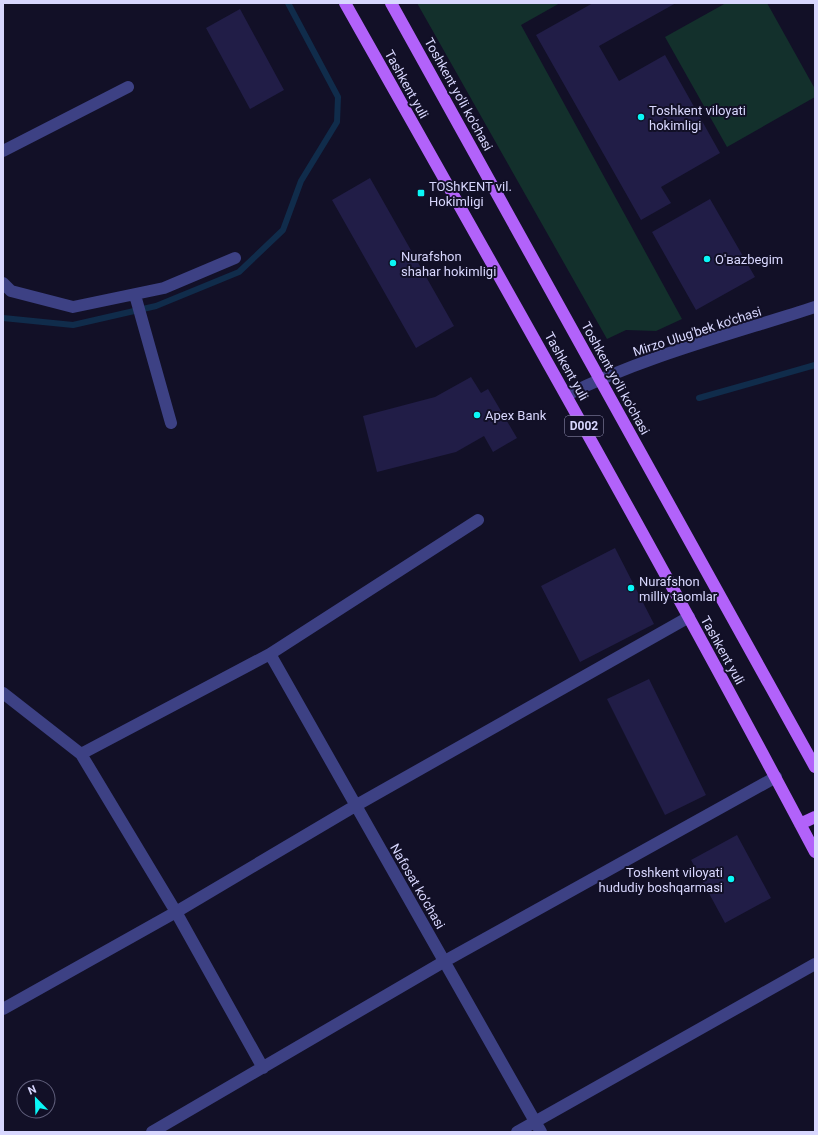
<svg xmlns="http://www.w3.org/2000/svg" width="818" height="1135" font-family="Roboto,sans-serif">
<rect width="100%" height="100%" fill="#121027"/>
<!-- green -->
<path fill="#13302c" d="M 417,3 L 560,3 L 521,25 L 682,319 L 656,331 L 626,330 L 607,339 Z
M 726,3 L 767,3 L 815,89 L 815,97 L 727,147 L 665,37 Z"/>
<g fill="none" stroke-linecap="round" stroke-linejoin="round">
<!-- stream -->
<path stroke="#102c4b" stroke-width="6" d="M 3,318 L 73,325 L 156,306 L 239,272 L 283,230 L 301,181 L 337,122 L 338,97 L 288,3
M 699,398 L 815,365"/>
</g>
<!-- building -->
<path fill="#211d47" d="M 593,3 L 676,3 L 599,46 L 619,81 L 665,55 L 720,153 L 661,187 L 671,203 L 641,220 L 536,35 Z
M 240,9 L 284,90 L 250,109 L 206,28 Z
M 370,178 L 454,326 L 416,348 L 332,200 Z
M 710,199 L 755,277 L 696,310 L 652,232 Z
M 471,377 L 481,393 L 488,389 L 517,438 L 493,452 L 484,436 L 456,452 L 377,472 L 363,416 L 435,397 Z
M 615,548 L 654,624 L 580,662 L 541,586 Z
M 649,679 L 706,795 L 665,815 L 607,699 Z
M 737,835 L 771,898 L 725,923 L 691,860 Z"/>
<g fill="none" stroke-linecap="round" stroke-linejoin="round">
<!-- minor -->
<path stroke="#3d4184" stroke-width="12" d="M 3,151 L 128,87
M 3,283 L 11,291 L 73,307 L 164,288 L 235,258
M 135,295 L 171,423
M 567,395 C 645,356 732,334 815,307
M 270,654 L 541,1132
M 3,693 L 81,754 L 176,912 L 263,1068
M 81,754 L 270,654 L 478,520
M 3,1009 L 176,912 L 355,806 L 689,617
M 152,1132 L 445,961 L 776,777
M 517,1132 L 815,964"/>
<!-- major -->
<path stroke="#b262fa" stroke-width="12" d="M 345,3 C 504,285 664,566 815,852
M 391,3 L 815,767
M 800,824 L 815,817"/>
</g>
<!-- markers -->
<g fill="#0af7f7" stroke="#121027" stroke-width="1.5">
<circle cx="641" cy="117" r="4"/>
<rect x="417" y="189" width="8" height="8" rx="2"/>
<circle cx="707" cy="259" r="4"/>
<circle cx="393" cy="263" r="4"/>
<circle cx="477" cy="415" r="4"/>
<circle cx="631" cy="588" r="4"/>
<circle cx="731" cy="879" r="4"/>
</g>
<g text-anchor="middle" stroke-width="4" stroke-linejoin="round" paint-order="stroke">
<!-- shield labels -->
<rect fill="#121027" stroke="#9d9bbe" stroke-width="1" x="565" y="416" width="38" height="20" rx="3"/>
<g font-size="12" font-weight="bold" fill="#d8d7fe">
<text x="584" y="430">D002</text>
</g>
<!-- street labels -->
<g font-size="13" fill="#d8d7fe" stroke="#121027">
<text transform="translate(407 84) rotate(61)" y="5">Tashkent yuli</text>
<text transform="translate(459 94) rotate(61)" y="5">Toshkent yo'li ko'chasi</text>
<text transform="translate(697 331) rotate(-18)" y="5">Mirzo Ulug'bek ko'chasi</text>
<text transform="translate(567 366) rotate(61)" y="5">Tashkent yuli</text>
<text transform="translate(616 378) rotate(61)" y="5">Toshkent yo'li ko'chasi</text>
<text transform="translate(723 650) rotate(61)" y="5">Tashkent yuli</text>
<text transform="translate(418 886) rotate(60)" y="5">Nafosat ko‘chasi</text>
</g>
<!-- poi labels -->
<g font-size="13" fill="#d8d7fe" stroke="#121027" text-anchor="start">
<text x="649" y="115">Toshkent viloyati<tspan x="649" dy="15">hokimligi</tspan></text>
<text x="429" y="191">TOShKENT vil.<tspan x="429" dy="15">Hokimligi</tspan></text>
<text x="401" y="261">Nurafshon<tspan x="401" dy="15">shahar hokimligi</tspan></text>
<text x="715" y="264">O'ваzbegim</text>
<text x="485" y="420">Apex Bank</text>
<text x="639" y="586">Nurafshon<tspan x="639" dy="15">milliy taomlar</tspan></text>
<text x="723" y="877" text-anchor="end">Toshkent viloyati<tspan x="723" dy="15">hududiy boshqarmasi</tspan></text>
</g>
</g>
<!-- border -->
<rect width="818" height="1135" fill="none" stroke="#d8d7fe" stroke-width="8"/>
<!-- north arrow -->
<g transform="translate(36 1099) rotate(337)"><circle r="19" fill="#121027" stroke="#61607d"/>
<path d="M0-3L7 15L0 10L-7 15Z" fill="#0af7f7"/>
<text y="-6" font-size="11" font-weight="bold" text-anchor="middle" fill="#d8d7fe">N</text>
</g>
</svg>
